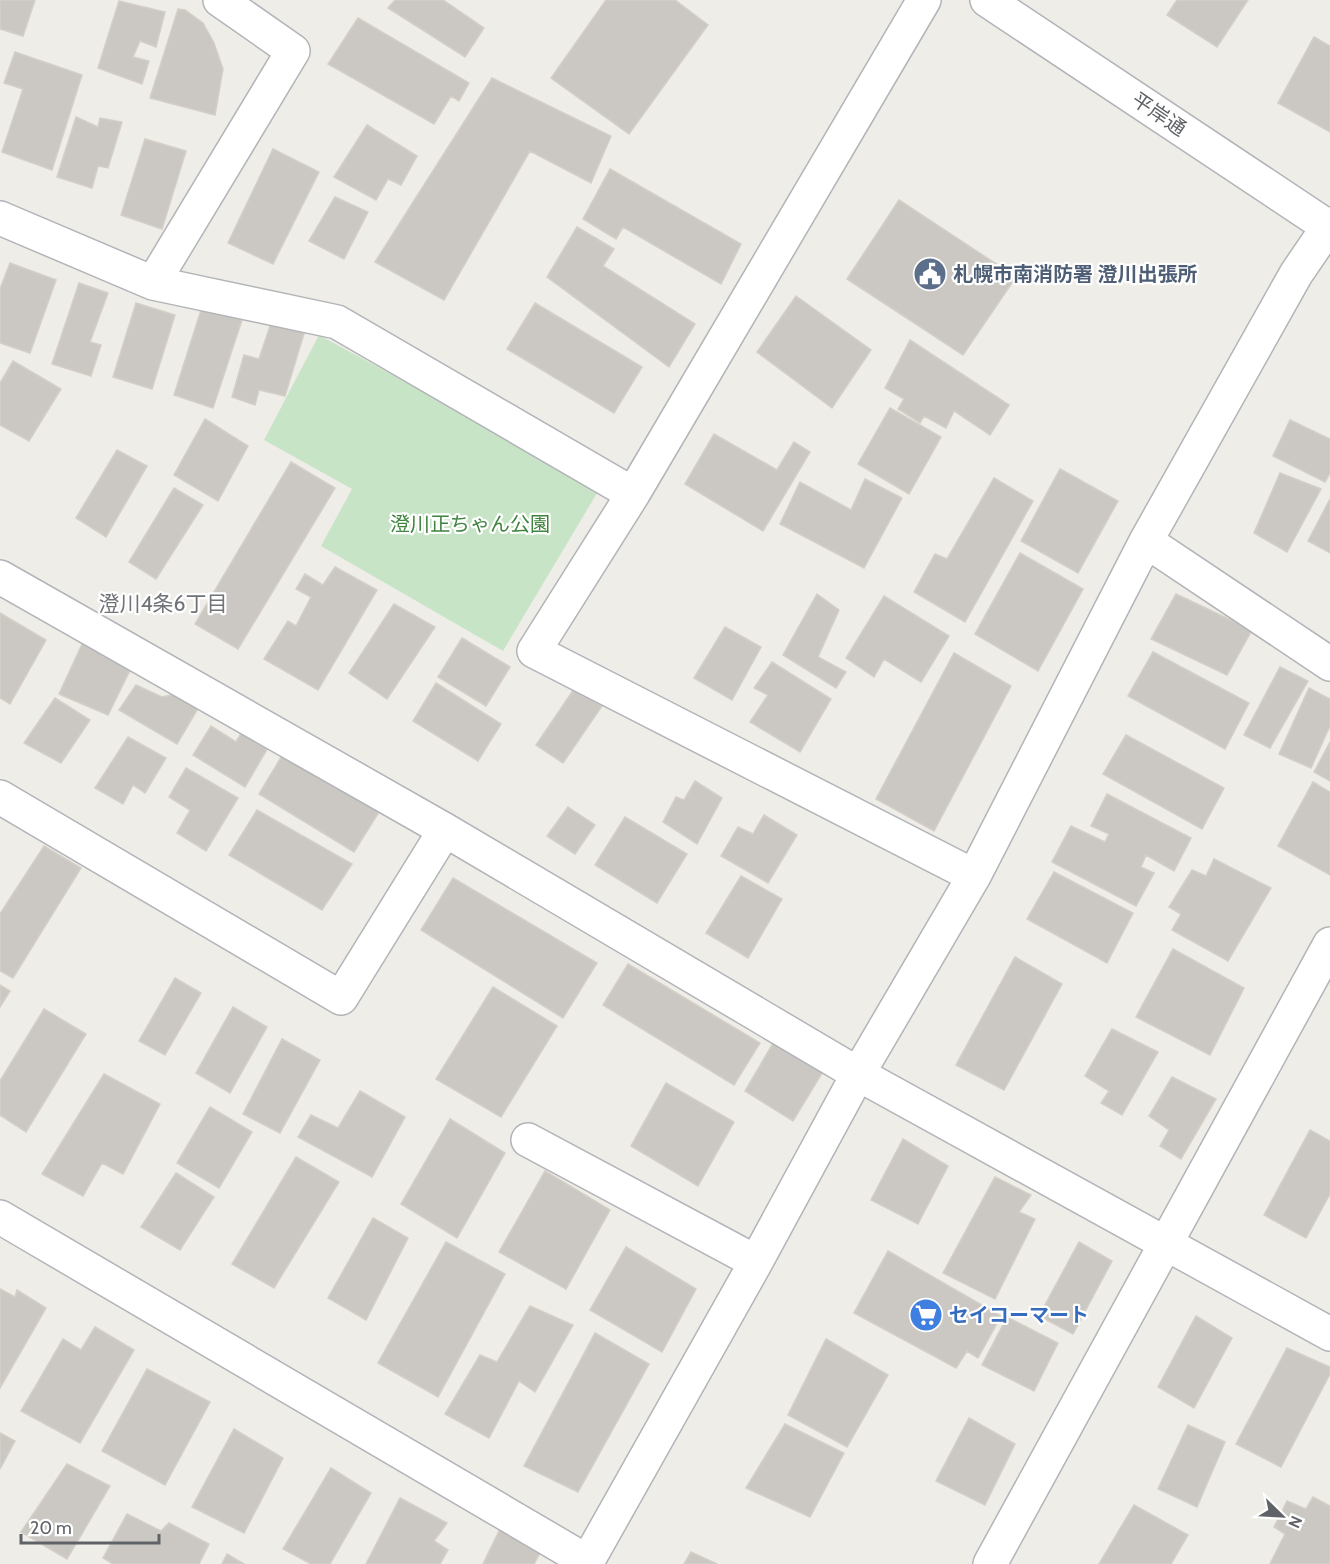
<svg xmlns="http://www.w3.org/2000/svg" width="1330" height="1564" font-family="Cabin,'Noto Sans JP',sans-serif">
<rect width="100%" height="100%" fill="#efede8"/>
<!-- green -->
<path fill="#c8e4c7" d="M 319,335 L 600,488 L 503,651 L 321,546 L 352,489 L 264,440 Z"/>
<!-- building -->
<path fill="#cbc8c4" stroke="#d4cfc6" stroke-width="1.5" d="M 0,0 L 35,0 L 23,36 L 0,29 Z
M 395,0 L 443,0 L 484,28 L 465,57 L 388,8 Z
M 606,0 L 675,0 L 708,25 L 629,134 L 551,78 Z
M 1177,0 L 1248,0 L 1217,47 L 1167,15 Z
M 119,1 L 165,12 L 156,47 L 140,41 L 133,57 L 149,61 L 142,84 L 98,68 Z
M 178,9 L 185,10 L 203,23 L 214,43 L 223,69 L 215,115 L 150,98 Z
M 358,18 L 469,83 L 459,101 L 451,96 L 434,124 L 328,64 Z
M 1314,37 L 1330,46 L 1330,132 L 1278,103 Z
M 15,52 L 82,75 L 52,170 L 2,152 L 23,89 L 4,83 Z
M 492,78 L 611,136 L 591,183 L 530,151 L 444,300 L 375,262 Z
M 76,117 L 98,127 L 100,118 L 122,122 L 108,168 L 98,166 L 92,188 L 57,177 Z
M 367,125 L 417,156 L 401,185 L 388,179 L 376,200 L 334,177 Z
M 145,139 L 186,151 L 162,229 L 121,215 Z
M 273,149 L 319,172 L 273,264 L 228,243 Z
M 610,169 L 741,244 L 721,284 L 623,227 L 616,239 L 583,219 Z
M 335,197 L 368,212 L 344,259 L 309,241 Z
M 899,200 L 1016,277 L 963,355 L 847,279 Z
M 577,227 L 614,249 L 603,266 L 695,324 L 669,367 L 547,277 Z
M 10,263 L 56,280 L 30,353 L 0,343 L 0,289 Z
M 79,283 L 108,293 L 90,342 L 101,345 L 91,376 L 52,364 Z
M 796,296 L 871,350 L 832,408 L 757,352 Z
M 136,303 L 175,315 L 152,389 L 113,377 Z
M 535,303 L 642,367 L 614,413 L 507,349 Z
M 202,307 L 242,320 L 213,408 L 174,395 Z
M 272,320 L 306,327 L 285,396 L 259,390 L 255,405 L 232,397 L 244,355 L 259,359 Z
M 910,340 L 1009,405 L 990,435 L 954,411 L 946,428 L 924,416 L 920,423 L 898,409 L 904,399 L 885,388 Z
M 13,361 L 61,389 L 29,441 L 0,425 L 0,383 Z
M 890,408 L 941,437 L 909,494 L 858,464 Z
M 205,419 L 248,446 L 218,501 L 174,475 Z
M 1290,420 L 1330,439 L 1330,473 L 1325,482 L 1273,456 Z
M 714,434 L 777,470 L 794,442 L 810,452 L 763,531 L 685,484 Z
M 117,450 L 147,466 L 106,537 L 76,518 Z
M 291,462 L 335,488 L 238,649 L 195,624 Z
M 1060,469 L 1118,501 L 1078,573 L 1021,541 Z
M 1280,473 L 1321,489 L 1287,552 L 1254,533 Z
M 994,478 L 1033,501 L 965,622 L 914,592 L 935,554 L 947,559 Z
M 865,479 L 902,498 L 864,568 L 780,524 L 800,482 L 851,510 Z
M 174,488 L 203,505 L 156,579 L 129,562 Z
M 1330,499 L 1330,553 L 1308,541 Z
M 1020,553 L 1083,589 L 1038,671 L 975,634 Z
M 335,567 L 377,590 L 318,690 L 264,659 L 288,621 L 296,626 L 311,597 L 296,589 L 305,574 L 323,585 Z
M 817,594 L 839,610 L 818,657 L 846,672 L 836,688 L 783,655 Z
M 1176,594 L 1252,630 L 1227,675 L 1151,639 Z
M 884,596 L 949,636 L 921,682 L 884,659 L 874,677 L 846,658 Z
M 394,604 L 435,627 L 387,699 L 349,673 Z
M 0,613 L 46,640 L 10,704 L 0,698 Z
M 90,627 L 139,652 L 108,715 L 59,694 Z
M 725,627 L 761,647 L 732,700 L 694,678 Z
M 462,638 L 510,667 L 486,706 L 438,677 Z
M 1153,652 L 1249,703 L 1225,749 L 1128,696 Z
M 954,653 L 1011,686 L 934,831 L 876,799 Z
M 772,662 L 831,699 L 800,752 L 750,722 L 768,695 L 754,688 Z
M 1280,667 L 1308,681 L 1270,748 L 1244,735 Z
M 436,683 L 501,724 L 478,761 L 413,721 Z
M 136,685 L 162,697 L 188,691 L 203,700 L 177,744 L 119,710 Z
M 1309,688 L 1330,699 L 1330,726 L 1311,768 L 1279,754 Z
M 574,689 L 602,706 L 563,763 L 536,745 Z
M 55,698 L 90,720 L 61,763 L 24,743 Z
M 250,718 L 276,734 L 245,787 L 193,755 L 211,726 L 236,742 Z
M 1126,735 L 1224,788 L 1202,829 L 1103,774 Z
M 128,737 L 166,758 L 145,793 L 133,785 L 123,804 L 95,788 Z
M 1330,742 L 1330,781 L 1314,772 Z
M 286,749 L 384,804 L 354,852 L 259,794 Z
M 186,768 L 238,798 L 206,851 L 177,833 L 190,810 L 169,797 Z
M 695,781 L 722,798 L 697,844 L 663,822 L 676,797 L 684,800 Z
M 1313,782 L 1330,792 L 1330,875 L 1278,846 Z
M 1107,794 L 1191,838 L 1174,871 L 1146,855 L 1141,867 L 1154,873 L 1136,906 L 1052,862 L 1071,826 L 1105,842 L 1109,834 L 1091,826 Z
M 568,807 L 595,825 L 575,854 L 547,836 Z
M 257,810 L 352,864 L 322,910 L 229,855 Z
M 764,815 L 797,835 L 768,883 L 721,856 L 738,827 L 753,834 Z
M 625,817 L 687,854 L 657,903 L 595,865 Z
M 44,846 L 81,868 L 13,978 L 0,971 L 0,914 Z
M 1214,859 L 1271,888 L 1228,961 L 1172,930 L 1181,914 L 1169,907 L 1192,870 L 1206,876 Z
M 1054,872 L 1133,913 L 1107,963 L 1027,919 Z
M 741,876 L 782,899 L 748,958 L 706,933 Z
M 453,878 L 597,963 L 563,1018 L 421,930 Z
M 1173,949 L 1244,988 L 1210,1055 L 1136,1017 Z
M 1015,957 L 1062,984 L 1004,1090 L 956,1065 Z
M 628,964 L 760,1043 L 734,1085 L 603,1005 Z
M 175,978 L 201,993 L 165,1055 L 139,1041 Z
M 0,985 L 10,991 L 0,1007 Z
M 493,987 L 557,1026 L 501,1117 L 436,1079 Z
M 233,1007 L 267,1027 L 230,1093 L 196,1073 Z
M 44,1009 L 86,1034 L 26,1132 L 0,1115 L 0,1081 Z
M 1112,1029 L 1158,1052 L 1122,1115 L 1101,1103 L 1109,1091 L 1085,1076 Z
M 282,1039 L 320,1060 L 280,1133 L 243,1114 Z
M 775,1040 L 824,1070 L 793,1121 L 745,1091 Z
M 104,1074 L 160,1104 L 123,1174 L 102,1163 L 83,1196 L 42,1174 Z
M 1172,1077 L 1216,1099 L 1181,1159 L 1160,1146 L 1169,1130 L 1149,1116 Z
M 666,1083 L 734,1122 L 698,1186 L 631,1146 Z
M 360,1091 L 405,1117 L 372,1177 L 298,1137 L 311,1115 L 338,1128 Z
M 210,1107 L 252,1132 L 219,1188 L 177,1163 Z
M 450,1119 L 505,1153 L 457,1238 L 401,1204 Z
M 1310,1130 L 1330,1141 L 1330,1194 L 1306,1238 L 1264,1215 Z
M 903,1139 L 948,1166 L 918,1224 L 871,1200 Z
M 296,1157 L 339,1182 L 274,1288 L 232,1264 Z
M 545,1171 L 610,1210 L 566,1289 L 499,1252 Z
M 176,1173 L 214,1197 L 180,1250 L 141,1227 Z
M 995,1177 L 1031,1195 L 1019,1212 L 1035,1219 L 995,1299 L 943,1273 Z
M 373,1218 L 408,1238 L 366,1320 L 328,1298 Z
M 446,1242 L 505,1274 L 438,1397 L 378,1363 Z
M 1079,1242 L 1112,1261 L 1073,1334 L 1039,1316 Z
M 626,1247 L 696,1289 L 662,1352 L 590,1310 Z
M 888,1251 L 1001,1316 L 978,1358 L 967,1351 L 956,1368 L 854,1313 Z
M 0,1289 L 15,1297 L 17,1290 L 46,1308 L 0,1388 Z
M 530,1306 L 573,1325 L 535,1392 L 519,1381 L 489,1438 L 445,1414 L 480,1355 L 497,1362 Z
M 1196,1316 L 1232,1338 L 1194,1408 L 1158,1387 Z
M 1007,1317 L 1058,1343 L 1034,1391 L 982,1365 Z
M 95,1327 L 134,1350 L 80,1443 L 21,1411 L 63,1339 L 81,1350 Z
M 595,1333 L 649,1364 L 578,1492 L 524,1466 Z
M 826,1339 L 888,1375 L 847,1447 L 788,1415 Z
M 1287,1348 L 1330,1367 L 1330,1374 L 1281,1467 L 1236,1444 Z
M 147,1369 L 210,1402 L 165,1485 L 102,1451 Z
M 969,1418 L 1015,1444 L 985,1505 L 936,1481 Z
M 785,1424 L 844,1453 L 810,1517 L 746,1488 Z
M 1188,1425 L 1225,1442 L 1197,1507 L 1158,1489 Z
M 234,1429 L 283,1458 L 244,1533 L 192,1507 Z
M 0,1433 L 15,1441 L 0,1469 Z
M 67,1464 L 110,1486 L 67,1559 L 21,1532 Z
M 331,1468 L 371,1493 L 330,1564 L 311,1564 L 283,1549 Z
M 1313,1497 L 1330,1506 L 1330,1564 L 1270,1564 L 1285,1534 L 1274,1527 L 1287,1501 L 1306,1509 Z
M 400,1498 L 447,1523 L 434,1541 L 448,1550 L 440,1564 L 366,1564 Z
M 1134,1505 L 1188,1535 L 1171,1564 L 1099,1564 Z
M 127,1514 L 161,1531 L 169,1523 L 209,1544 L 199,1564 L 113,1564 L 103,1558 Z
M 501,1527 L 541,1551 L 534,1564 L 483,1564 Z
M 691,1552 L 717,1564 L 684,1564 Z
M 227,1554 L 244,1564 L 222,1564 Z"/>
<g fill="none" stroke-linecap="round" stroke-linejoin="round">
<!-- minor casing -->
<g stroke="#b2b4b8" stroke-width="36">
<path id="minor" d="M 0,218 L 153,283 L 337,322 L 633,494 L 534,651 L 974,876
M 153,283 L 293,51 L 220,0
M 633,494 L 924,0
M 1146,541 L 1330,664
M 0,577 L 445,830 L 858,1074 L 1330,1334
M 0,797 L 341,998 L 445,830
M 528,1140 L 756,1262
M 0,1217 L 588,1562
M 586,1564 L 756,1262 L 858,1074 L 974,876 L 1146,541 L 1296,274 L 1330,224
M 990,1564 L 1330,944"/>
</g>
<!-- tertiary casing -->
<g stroke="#b2b4b8" stroke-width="36">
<path id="tertiary" d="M 987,0 L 1330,228"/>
</g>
<!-- minor -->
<use href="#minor" stroke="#fff" stroke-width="33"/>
<!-- tertiary -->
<use href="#tertiary" stroke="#fff" stroke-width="33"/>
</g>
<!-- icons -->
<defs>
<g id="civic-disc" transform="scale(1.725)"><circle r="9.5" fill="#5c6f8a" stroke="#fff"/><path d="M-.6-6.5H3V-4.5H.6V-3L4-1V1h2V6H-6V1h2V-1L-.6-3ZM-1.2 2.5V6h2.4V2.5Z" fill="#fff"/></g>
<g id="supermarket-disc" transform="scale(1.725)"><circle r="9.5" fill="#3f7fe0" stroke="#fff"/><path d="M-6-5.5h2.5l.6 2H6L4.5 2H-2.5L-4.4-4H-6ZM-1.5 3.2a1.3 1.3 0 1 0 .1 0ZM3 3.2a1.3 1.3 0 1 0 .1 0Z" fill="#fff"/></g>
</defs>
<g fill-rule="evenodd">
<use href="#civic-disc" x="930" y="274"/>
<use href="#supermarket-disc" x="926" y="1315"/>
</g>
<g text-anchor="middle" stroke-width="4.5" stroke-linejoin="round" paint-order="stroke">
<!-- street labels -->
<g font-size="20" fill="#5f6266" stroke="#fff">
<text transform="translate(1159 114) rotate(34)" y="7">平岸通</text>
</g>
<!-- service labels -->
<g font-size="20" font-weight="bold" fill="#4e5e75" stroke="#fff" text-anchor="start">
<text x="953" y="281">札幌市南消防署 澄川出張所</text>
</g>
<!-- park labels -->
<g font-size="20" fill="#408440" stroke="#fff">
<text x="470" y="531">澄川正ちゃん公園</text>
</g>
<!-- shop labels -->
<g font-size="20" font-weight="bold" fill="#366cbe" stroke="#fff" text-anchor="start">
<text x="949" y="1322">セイコーマート</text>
</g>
<!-- neighbourhood labels -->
<g font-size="21" fill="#707478" stroke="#fff">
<text x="163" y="611">澄川4条6丁目</text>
</g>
</g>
<!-- north arrow -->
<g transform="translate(1282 1516) rotate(114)" stroke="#ffffff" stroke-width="4.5" paint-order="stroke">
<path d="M0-4.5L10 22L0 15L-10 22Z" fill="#5f6266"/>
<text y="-9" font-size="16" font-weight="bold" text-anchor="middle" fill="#5f6266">N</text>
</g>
<!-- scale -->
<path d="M21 1534v9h138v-9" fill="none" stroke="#5f6266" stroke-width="3"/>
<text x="30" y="1534" font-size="18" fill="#5f6266" stroke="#ffffff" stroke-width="4.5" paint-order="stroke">20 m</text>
</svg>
